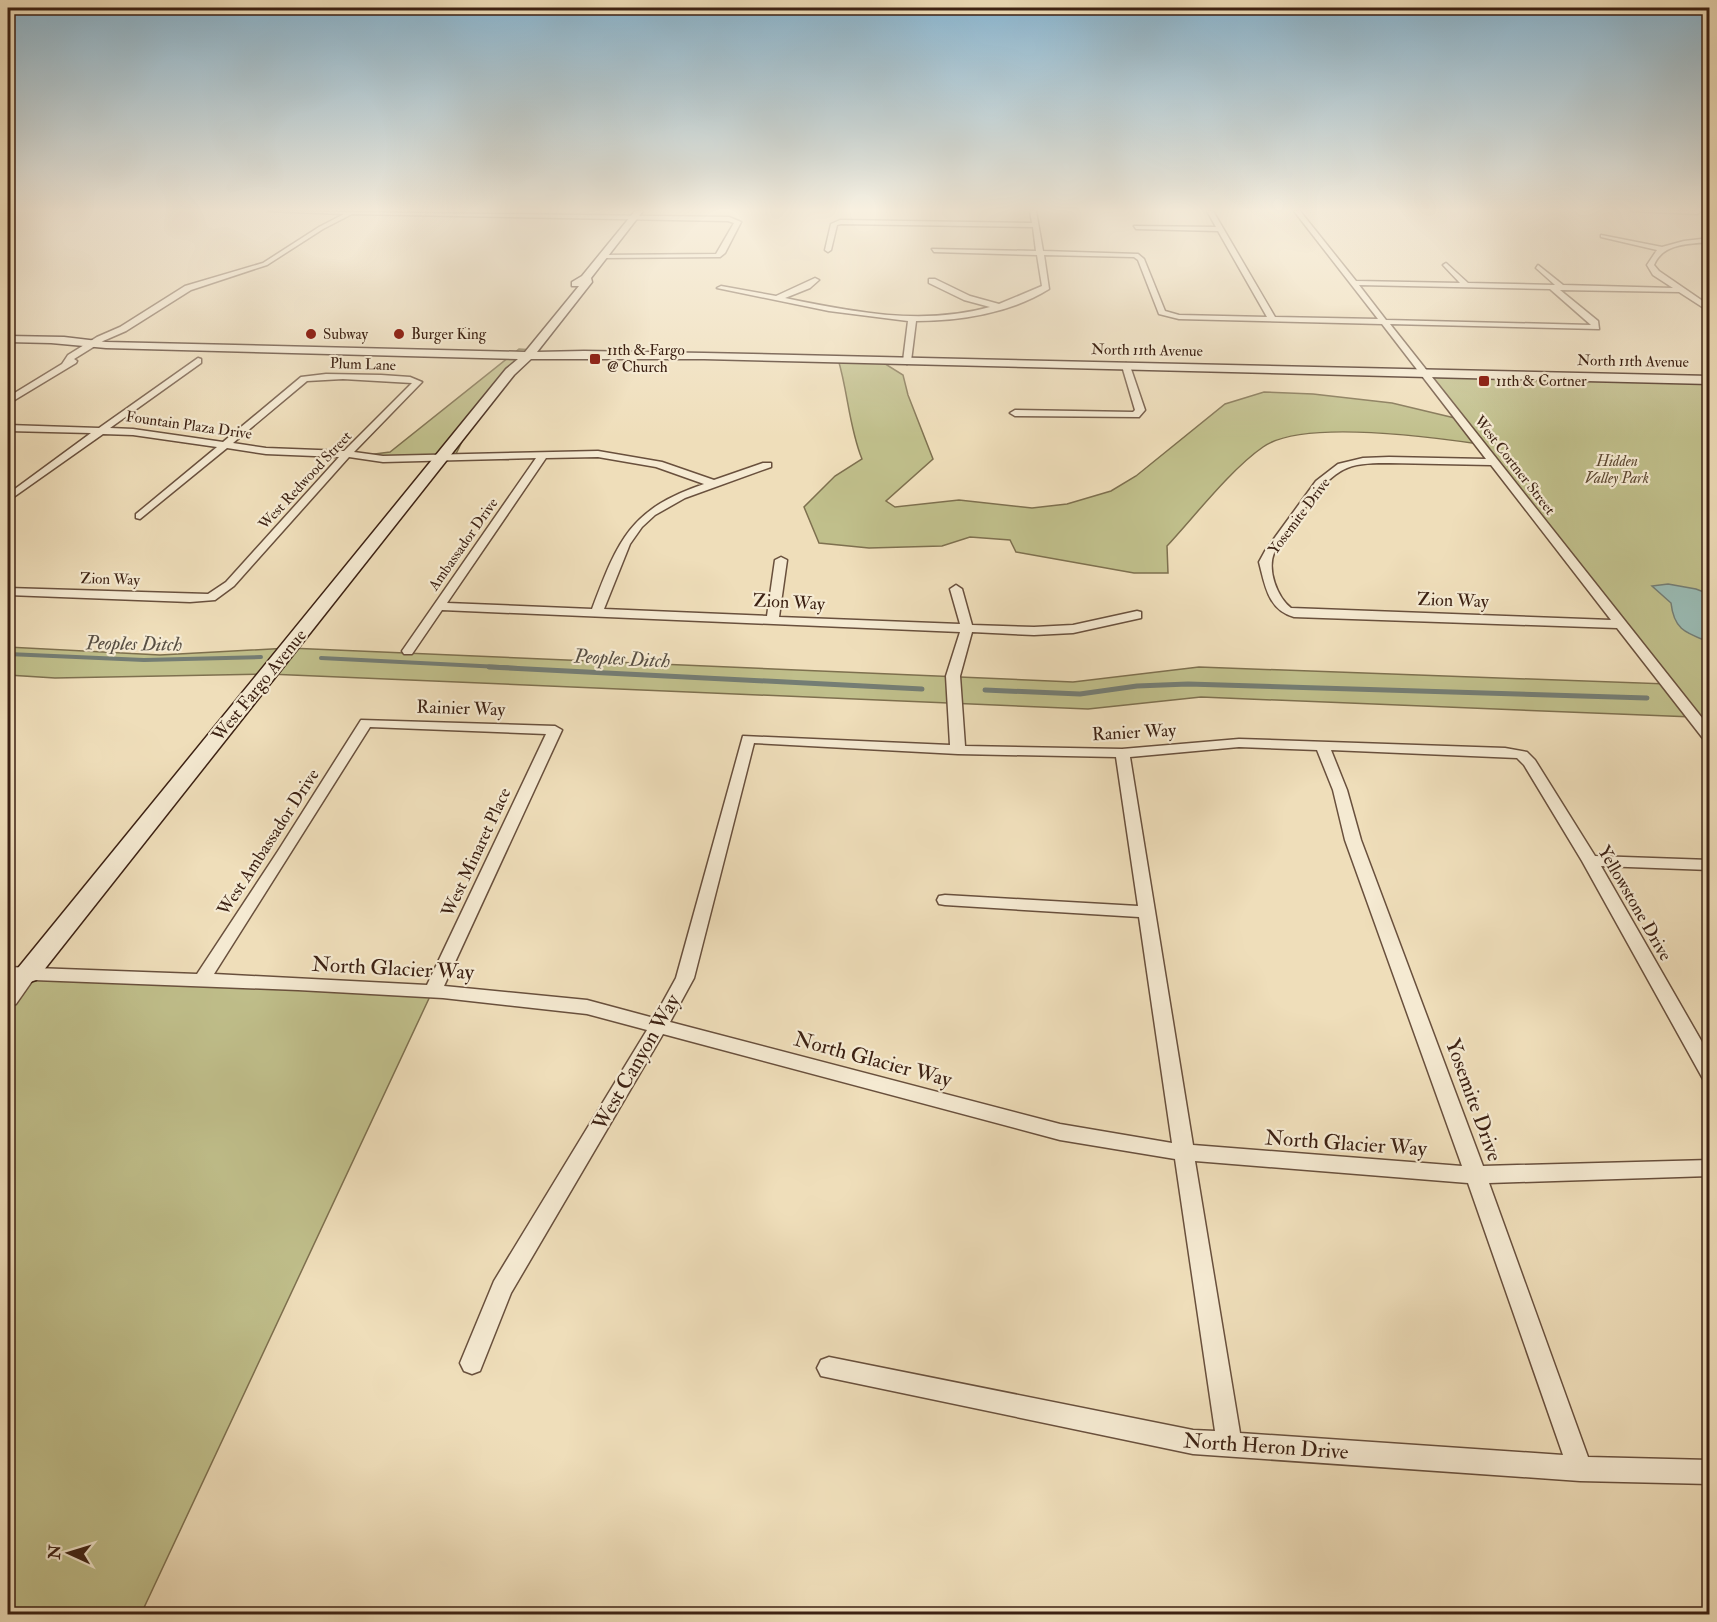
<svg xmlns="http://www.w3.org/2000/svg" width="1717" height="1622" font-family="'IM FELL Double Pica',serif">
<rect width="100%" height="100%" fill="#efdeba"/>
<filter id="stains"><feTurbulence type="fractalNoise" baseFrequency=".00333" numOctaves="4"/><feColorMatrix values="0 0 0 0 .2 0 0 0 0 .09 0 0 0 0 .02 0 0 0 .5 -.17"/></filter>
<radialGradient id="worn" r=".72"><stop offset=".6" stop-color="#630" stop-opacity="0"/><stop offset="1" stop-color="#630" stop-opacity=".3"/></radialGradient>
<!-- green -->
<path fill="#c0bf8b" stroke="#7e704f" stroke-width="1.5" d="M 519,349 L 534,350 L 469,427 L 455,456 L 383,459 L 367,455 L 390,452 Z
M 838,359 L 879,360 L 903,375 L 908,395 L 933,459 L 886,501 L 895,507 L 959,500 L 1032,508 L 1067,504 L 1111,491 L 1136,476 L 1225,404 L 1264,392 L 1313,394 L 1392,403 L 1459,419 L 1424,373 L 1709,380 L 1709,738 L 1693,717 L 1201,697 L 1088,709 L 268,674 L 55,678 L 8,675 L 8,647 L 160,655 L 289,648 L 1073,682 L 1199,667 L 1667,684 L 1479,444 C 1431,437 1302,419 1263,447 C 1231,469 1194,517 1167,546 L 1168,573 L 1134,573 L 1016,552 L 1010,540 L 970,537 L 942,546 L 869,548 L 819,543 L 804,507 L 835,476 L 862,459 C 849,427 848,392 838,359 Z
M 8,973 L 432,992 L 141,1614 L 8,1614 Z"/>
<!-- water -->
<path fill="#9abbb4" stroke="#747d74" stroke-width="1.5" d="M 1668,584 L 1696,589 L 1709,594 L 1709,642 C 1686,633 1674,630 1671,603 L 1652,586 Z"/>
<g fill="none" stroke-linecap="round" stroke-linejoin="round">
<!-- stream-far1 -->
<path stroke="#747d74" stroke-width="4" d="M 8,654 L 144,660 L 261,657
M 321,658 L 518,668"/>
<!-- stream -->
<path stroke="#747d74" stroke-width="5" d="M 489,667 L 922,689
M 985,690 L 1080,694 L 1137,686 L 1188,684 L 1647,698"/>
<!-- minor casing -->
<g stroke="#69503d" stroke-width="3">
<path id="minor" d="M 268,211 L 729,217 L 741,222 L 725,253 L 720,257 L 603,258 L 601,255 L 716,254 L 734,223 L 728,221 L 352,214 L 323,229 L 267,265 L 191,290 L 126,331 L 103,341 L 74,359 L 77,361 L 76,363 L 8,404 L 8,397 L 62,364 L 68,355 L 97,337 L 120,327 L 185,286 L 263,263 L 319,227 L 344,214 Z
M 1030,211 L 1036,211 L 1043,251 L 1138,254 L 1144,259 L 1165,311 L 1179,315 L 1267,317 L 1218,231 L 1136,229 L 1134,226 L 1216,227 L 1207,211 L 1213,211 L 1275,317 L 1378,319 L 1294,211 L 1300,211 L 1356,281 L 1460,283 L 1443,265 L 1446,263 L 1468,283 L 1555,285 L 1536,268 L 1538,265 L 1563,285 L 1673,288 L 1653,275 L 1647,265 L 1657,250 L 1601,237 L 1601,235 L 1662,247 L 1684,241 L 1710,238 L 1710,242 C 1689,244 1663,243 1654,265 L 1659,271 L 1710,306 L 1710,312 L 1679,292 L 1560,290 L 1598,321 L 1599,329 L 1390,324 L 1710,728 L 1710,742 L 1705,741 L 1617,628 L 1294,617 C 1268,610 1265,585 1259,562 L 1265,551 L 1316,481 L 1338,464 L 1363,458 L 1389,457 L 1486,459 L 1382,324 L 1179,319 L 1159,314 L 1138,260 L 1134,257 L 1044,255 L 1049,289 C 1011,313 960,321 916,321 L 911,361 L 907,364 L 903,361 L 908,321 L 829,311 L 717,288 L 721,286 L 776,296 L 815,278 L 819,280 L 810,288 L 785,298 C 853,312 922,326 990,307 L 964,300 L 929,283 L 929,279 L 935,279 L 970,296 L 999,304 L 1042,286 L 1037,255 L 934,252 L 932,249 L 1036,251 L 1033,227 L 841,224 L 837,225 L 831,250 L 828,252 L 825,250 L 831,224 L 840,220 L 1032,223 ZM 1359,285 L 1550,289 L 1591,325 L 1386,320 ZM 1389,463 L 1491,465 L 1611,620 L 1291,608 C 1277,597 1267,570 1274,553 C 1292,529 1319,479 1347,468 C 1360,463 1375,463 1389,463 Z
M 1631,211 L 1699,211 L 1700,212 L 1697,214 Z
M 198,358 L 201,359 L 201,363 L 110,428 L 133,429 L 223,442 L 301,377 L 326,374 L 381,375 L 410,377 L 422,382 L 354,452 L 383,456 L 598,451 L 662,462 L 714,480 L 763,463 L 771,463 L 771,467 L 685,498 L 655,515 L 642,527 L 630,544 L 604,609 L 767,616 L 775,560 L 781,557 L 787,560 L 779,617 L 960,624 L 950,589 L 956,585 L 962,589 L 972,625 L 1034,627 L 1073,625 L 1137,611 L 1141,612 L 1141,618 L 1073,633 L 1034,635 L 972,632 L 960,676 L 965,746 L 1122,749 L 1239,739 L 1505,748 L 1527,752 L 1535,760 L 1595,856 L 1710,860 L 1710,870 L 1601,866 L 1710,1056 L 1710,1081 L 1703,1079 L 1582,861 L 1524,765 L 1517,758 L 1331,750 L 1347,790 L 1361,840 L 1483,1166 L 1710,1160 L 1710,1176 L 1489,1183 L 1588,1457 L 1710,1460 L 1710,1484 L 1580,1481 L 1193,1454 L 821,1376 L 817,1368 L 821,1360 L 829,1357 L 1193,1430 L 1215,1431 L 1175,1159 L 1060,1140 L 663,1034 L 511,1293 L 480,1371 L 472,1374 L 464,1371 L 460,1363 L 494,1281 L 647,1030 L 587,1014 L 443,998 L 298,990 L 8,979 L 8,967 L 197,974 L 278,851 L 361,720 L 555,726 L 562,730 L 444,986 L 587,1000 L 654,1018 L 676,978 L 743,736 L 950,745 L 946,676 L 960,632 L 442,610 L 412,654 L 404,654 L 402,651 L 536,458 L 383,462 L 349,457 L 234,586 L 215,600 L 190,602 L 8,595 L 8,588 L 208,594 L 226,582 L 339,457 L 266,454 L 227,448 L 140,519 L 136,518 L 136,514 L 217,447 L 133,435 L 103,434 L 8,501 L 8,494 L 91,433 L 8,431 L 8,425 L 99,428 ZM 343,379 L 412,383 L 344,451 L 266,448 L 233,443 L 307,381 ZM 598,457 L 656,467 L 704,484 C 630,509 618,540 592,609 L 447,603 L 546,458 ZM 370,727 L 546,734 L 427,985 L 214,974 ZM 754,743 L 958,754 L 1116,757 L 1138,906 L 945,895 L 939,896 L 937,900 L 939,904 L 945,905 L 1139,917 L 1172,1143 L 1060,1124 L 670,1022 L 694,978 ZM 1239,747 L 1317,750 L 1333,790 L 1345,840 L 1462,1166 L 1193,1145 L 1130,757 ZM 1195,1161 L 1468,1183 L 1563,1455 L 1240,1433 Z
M 1126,363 L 1130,366 L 1145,410 L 1139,417 L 1015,416 L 1010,413 L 1015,410 L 1133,412 L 1135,410 L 1122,366 Z"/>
</g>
<!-- tertiary casing -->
<g stroke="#69503d" stroke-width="3">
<path id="tertiary" d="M 27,967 L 34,969 L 37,974 L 16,1004 L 8,1007 C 8,990 8,972 27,967 Z"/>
</g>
<!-- secondary casing -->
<g stroke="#3c2113" stroke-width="3">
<path id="secondary" d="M 635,211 L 643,211 L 591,278 L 592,282 L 537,352 L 584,351 L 704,353 L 1710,376 L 1710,384 L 704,359 L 531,359 L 514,375 L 36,980 L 27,983 L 18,980 L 15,974 L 18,968 L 506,369 L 518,359 L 106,348 L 51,343 L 8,342 L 8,336 L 64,337 L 106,342 L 525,352 L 579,286 L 572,286 L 572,282 L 582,276 Z"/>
</g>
<!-- minor -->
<use href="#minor" fill="#f5ead2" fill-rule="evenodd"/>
<!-- tertiary -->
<use href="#tertiary" fill="#f5ead2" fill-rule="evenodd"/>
<!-- secondary -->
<use href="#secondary" fill="#f5ead2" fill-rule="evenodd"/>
</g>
<!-- sky -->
<linearGradient id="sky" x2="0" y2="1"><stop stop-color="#89b7d3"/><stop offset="0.48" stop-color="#f8f0e0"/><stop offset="1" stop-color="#f8f0e0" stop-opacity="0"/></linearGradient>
<rect width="1717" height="438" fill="url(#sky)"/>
<!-- markers -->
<g fill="#8f2418" stroke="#f5ead2" stroke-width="2">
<circle cx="311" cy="334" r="6"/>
<circle cx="399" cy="334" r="6"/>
<rect x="589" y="353" width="12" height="12" rx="3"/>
<rect x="1478" y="375" width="12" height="12" rx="3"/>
</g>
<g text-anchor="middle" stroke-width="4.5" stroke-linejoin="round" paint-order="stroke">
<!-- far-poi labels -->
<g font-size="15" fill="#3c2113" stroke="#f5ead2" text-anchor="start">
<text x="323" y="339">Subway</text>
<text x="411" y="339">Burger King</text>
<text x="607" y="355">11th &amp; Fargo<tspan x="607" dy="17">@ Church</tspan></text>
<text x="1496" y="386">11th &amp; Cortner</text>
</g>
<!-- far-street labels -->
<g font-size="15" fill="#3c2113" stroke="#f5ead2">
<text transform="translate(1147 350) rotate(1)" y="5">North 11th Avenue</text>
<text transform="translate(1633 361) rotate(1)" y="5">North 11th Avenue</text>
<text transform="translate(363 364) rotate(2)" y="5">Plum Lane</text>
<text transform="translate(189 425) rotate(8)" y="5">Fountain Plaza Drive</text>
<text transform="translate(1515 465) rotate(52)" y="5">West Cortner Street</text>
<text transform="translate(305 480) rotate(-47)" y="5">West Redwood Street</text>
<text transform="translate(1299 516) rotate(-53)" y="5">Yosemite Drive</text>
<text transform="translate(463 544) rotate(-55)" y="5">Ambassador Drive</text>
<text transform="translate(110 579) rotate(2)" y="5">Zion Way</text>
</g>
<!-- far-park labels -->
<g font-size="15" font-style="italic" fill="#5d4831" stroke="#f5ead2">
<text x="1617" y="466">Hidden<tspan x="1617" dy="17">Valley Park</tspan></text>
</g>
<!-- street labels -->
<g font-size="18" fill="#3c2113" stroke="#f5ead2">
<text transform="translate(1453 600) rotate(2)" y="6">Zion Way</text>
<text transform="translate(789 602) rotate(3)" y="6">Zion Way</text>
<text transform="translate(259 685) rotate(-51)" y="6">West Fargo Avenue</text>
<text transform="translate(461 708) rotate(2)" y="6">Rainier Way</text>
<text transform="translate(1134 732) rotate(-3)" y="6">Ranier Way</text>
<text transform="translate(268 842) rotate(-57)" y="6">West Ambassador Drive</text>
<text transform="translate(476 852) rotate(-65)" y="6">West Minaret Place</text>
<text transform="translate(1635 903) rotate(60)" y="6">Yellowstone Drive</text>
</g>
<!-- water labels -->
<g font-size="20" font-style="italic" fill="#584f43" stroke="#f5ead2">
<text transform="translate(134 643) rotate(1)" y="7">Peoples Ditch</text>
<text transform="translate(622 658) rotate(3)" y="7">Peoples Ditch</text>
</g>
<!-- near-street labels -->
<g font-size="21" fill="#3c2113" stroke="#f5ead2">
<text transform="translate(393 968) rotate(3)" y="7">North Glacier Way</text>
<text transform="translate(873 1059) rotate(15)" y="7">North Glacier Way</text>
<text transform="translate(636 1062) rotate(-60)" y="7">West Canyon Way</text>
<text transform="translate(1474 1100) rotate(70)" y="7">Yosemite Drive</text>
<text transform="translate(1346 1143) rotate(4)" y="7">North Glacier Way</text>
<text transform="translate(1266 1446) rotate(4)" y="7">North Heron Drive</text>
</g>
</g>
<!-- margin -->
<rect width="1717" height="1622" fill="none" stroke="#efdeba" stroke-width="30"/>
<rect x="9" y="9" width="1699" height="1604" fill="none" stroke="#3c2113" stroke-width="3"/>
<rect x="15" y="15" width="1687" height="1592" fill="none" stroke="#3c2113" stroke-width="1.5"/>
<!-- north arrow -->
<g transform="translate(69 1553) rotate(274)" stroke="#f5ead2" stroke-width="4.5" paint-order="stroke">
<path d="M0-4.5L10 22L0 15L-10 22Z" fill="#3c2113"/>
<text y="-9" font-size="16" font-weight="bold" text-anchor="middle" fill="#3c2113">N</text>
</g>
<rect width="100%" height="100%" filter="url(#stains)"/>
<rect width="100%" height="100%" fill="url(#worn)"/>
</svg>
